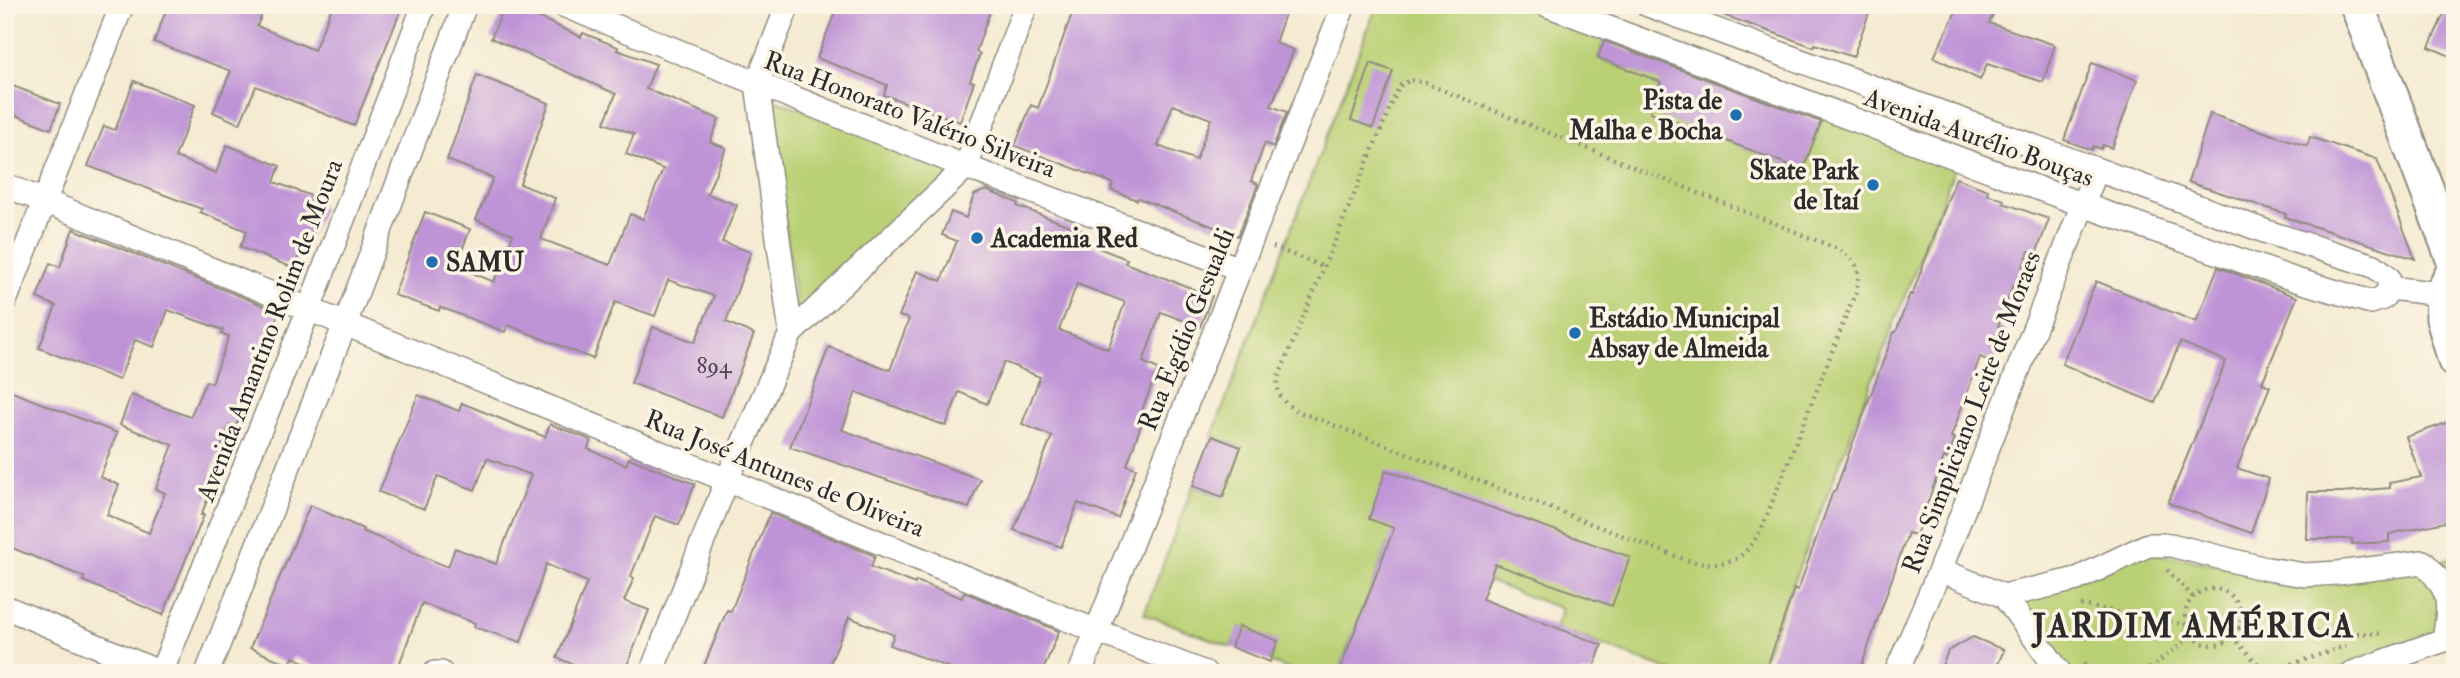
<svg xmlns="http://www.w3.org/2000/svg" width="2460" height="678" font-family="'IM FELL Double Pica',serif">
<rect width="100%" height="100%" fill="#fcf5e5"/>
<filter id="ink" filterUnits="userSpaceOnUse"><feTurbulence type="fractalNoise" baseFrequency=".0143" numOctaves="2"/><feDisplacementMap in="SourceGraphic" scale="14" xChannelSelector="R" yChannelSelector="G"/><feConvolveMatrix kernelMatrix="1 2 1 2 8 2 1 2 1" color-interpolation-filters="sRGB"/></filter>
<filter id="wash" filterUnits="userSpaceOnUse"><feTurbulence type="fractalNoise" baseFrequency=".00686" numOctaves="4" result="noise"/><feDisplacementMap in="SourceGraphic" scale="28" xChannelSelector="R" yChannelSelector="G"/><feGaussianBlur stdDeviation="1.57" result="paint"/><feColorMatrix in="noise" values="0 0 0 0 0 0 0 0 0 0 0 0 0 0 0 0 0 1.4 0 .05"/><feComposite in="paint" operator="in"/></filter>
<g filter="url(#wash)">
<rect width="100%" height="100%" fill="#f5ebd3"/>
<!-- green -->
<path fill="#bad075" stroke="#727e50" stroke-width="2" d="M 1377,5 L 1527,5 L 1606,36 L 1598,58 L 1629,70 L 1638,47 L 1670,60 L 1650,112 L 1803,169 L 1824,115 L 1956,165 L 1758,673 L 1676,673 L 1571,633 L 1547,649 L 1562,609 L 1388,544 L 1341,666 L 1356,673 L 1298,673 L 1270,662 L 1277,641 L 1240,627 L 1231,647 L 1144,614 L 1193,486 L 1223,497 L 1241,447 L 1212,436 Z
M 768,97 L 961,168 L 798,318 Z
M 2144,551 L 2255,572 L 2424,568 L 2455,557 L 2455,628 L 2325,673 L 2067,673 L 2018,604 Z"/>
<g id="blocks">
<!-- building -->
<path fill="#bf94d7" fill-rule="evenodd" d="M 168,5 L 266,5 L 257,26 L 314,50 L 333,5 L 403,5 L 354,126 L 256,86 L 240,124 L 213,112 L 231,71 L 154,42 Z
M 505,5 L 512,5 L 581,37 L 583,33 L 618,47 L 617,50 L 656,64 L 646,89 L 719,119 L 710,142 L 726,148 L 707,194 L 737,205 L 722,242 L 751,252 L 726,322 L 754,334 L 722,417 L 631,383 L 653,327 L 695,342 L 714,296 L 668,280 L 655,316 L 615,302 L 593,359 L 508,325 L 505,332 L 440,307 L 439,311 L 394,295 L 425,212 L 470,229 L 456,266 L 494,282 L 513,234 L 476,220 L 493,178 L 447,160 L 477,75 L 549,103 L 520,184 L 555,198 L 541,239 L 610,265 L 630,214 L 643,219 L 663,169 L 626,154 L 634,134 L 604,123 L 616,94 L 491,38 Z
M 838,5 L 992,5 L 976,52 L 980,54 L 970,81 L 974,82 L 960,122 L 884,95 L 887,85 L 817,58 Z
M 1075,5 L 1288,5 L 1275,43 L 1294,50 L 1271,106 L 1287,112 L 1273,147 L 1265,143 L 1251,181 L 1258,184 L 1238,236 L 1138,198 L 1137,200 L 1111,190 L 1113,183 L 1015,146 L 1031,105 L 1038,108 ZM 1173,105 L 1211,119 L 1196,160 L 1158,146 Z
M 1703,5 L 1872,5 L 1853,57 L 1815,44 L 1814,47 L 1703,8 Z
M 1959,5 L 1998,5 L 1989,23 L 2055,45 L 2043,82 L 1987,64 L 1980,80 L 1934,57 Z
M 2448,5 L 2455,5 L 2455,58 L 2429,47 Z
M 1604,41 L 1821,122 L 1803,170 L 1650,112 L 1661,82 L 1598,58 Z
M 1371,63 L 1393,71 L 1373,128 L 1351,120 Z
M 2092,63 L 2137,80 L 2112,148 L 2103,145 L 2101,149 L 2093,146 L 2092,150 L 2064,140 Z
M 134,81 L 195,105 L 175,157 L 216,173 L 227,145 L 280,166 L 274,182 L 317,198 L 323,210 L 293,268 L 240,247 L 247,231 L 200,212 L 202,209 L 88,166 L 104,126 L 115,130 Z
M 5,83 L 60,104 L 51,129 L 5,111 Z
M 2210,114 L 2307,146 L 2310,137 L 2377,159 L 2415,259 L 2285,217 L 2286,214 L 2188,182 Z
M 1956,178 L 1988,190 L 1987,194 L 2004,200 L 2003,203 L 2049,219 L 2036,254 L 2029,251 L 2016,286 L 2013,285 L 1998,326 L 2004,328 L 1992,362 L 1980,357 L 1951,437 L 1955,439 L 1947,459 L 1944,457 L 1916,535 L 1908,533 L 1859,673 L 1765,673 L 1794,589 L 1798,590 L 1833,491 L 1835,491 L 1894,332 L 1896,332 L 1910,294 L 1912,295 Z
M 986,190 L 1018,203 L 1017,206 L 1089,233 L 1085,243 L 1127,259 L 1125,263 L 1212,296 L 1200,327 L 1161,312 L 1143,362 L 1158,369 L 1139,418 L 1143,419 L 1127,465 L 1136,468 L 1118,518 L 1078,503 L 1061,547 L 1014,530 L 1052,436 L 1022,424 L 1040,377 L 1004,362 L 987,404 L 959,392 L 946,426 L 856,392 L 842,430 L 980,479 L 969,508 L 790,447 L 829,347 L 890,370 L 909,319 L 899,316 L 917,271 L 941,281 L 957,241 L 942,235 L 951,212 L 966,218 L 974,195 ZM 1077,284 L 1125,302 L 1108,349 L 1059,330 Z
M 73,229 L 279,312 L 244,398 L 248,399 L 236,426 L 230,424 L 211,474 L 217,476 L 201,515 L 204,515 L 163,615 L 83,581 L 84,577 L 5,545 L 5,389 L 117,433 L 100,477 L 119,485 L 107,515 L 149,533 L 165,493 L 156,489 L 173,445 L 120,425 L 131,395 L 190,417 L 206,381 L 212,383 L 229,336 L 222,334 L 223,330 L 168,310 L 154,347 L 135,340 L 119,380 L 39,348 L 56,306 L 37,298 L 50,263 L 60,267 Z
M 2218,267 L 2297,297 L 2262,383 L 2270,386 L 2237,468 L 2269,479 L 2251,533 L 2168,503 L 2226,361 L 2180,342 L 2155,403 L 2062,364 L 2096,281 L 2196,322 Z
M 418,395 L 459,411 L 462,403 L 545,437 L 550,424 L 591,440 L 588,449 L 626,465 L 629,458 L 695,484 L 679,525 L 655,516 L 631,576 L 634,578 L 624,601 L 649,610 L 624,673 L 595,673 L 557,658 L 587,582 L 546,564 L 521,642 L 474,627 L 475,623 L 422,603 L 396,673 L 330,673 L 293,657 L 290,665 L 250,648 L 310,505 L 363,529 L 362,531 L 448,567 L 455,548 L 496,564 L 531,475 L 487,458 L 475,490 L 438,476 L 424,509 L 379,492 Z
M 2455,420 L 2455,520 L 2389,534 L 2389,542 L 2352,544 L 2352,539 L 2307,539 L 2308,492 L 2342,492 L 2390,488 L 2389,483 L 2421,477 L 2406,437 Z
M 1212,436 L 1241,447 L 1223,497 L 1193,486 Z
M 1386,470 L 1630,557 L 1612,606 L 1495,564 L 1482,599 L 1602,645 L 1592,673 L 1356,673 L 1341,667 L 1394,528 L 1369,519 Z
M 770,513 L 875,556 L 871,567 L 915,584 L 916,581 L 962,598 L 964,592 L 1059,631 L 1042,673 L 963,673 L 890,645 L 894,635 L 849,617 L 826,673 L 701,673 L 727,610 L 731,611 Z
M 1239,626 L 1278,641 L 1270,662 L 1231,647 Z
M 1973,637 L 2004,650 L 1994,673 L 1939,673 L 1948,651 Z"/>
</g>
</g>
<g filter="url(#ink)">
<use href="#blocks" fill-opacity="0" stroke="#908b7f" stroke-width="2"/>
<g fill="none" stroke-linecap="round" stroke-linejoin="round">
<!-- minor casing -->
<g stroke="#908b7f" stroke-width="26">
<path id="minor" d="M 563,5 L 966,167 L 1240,269
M 1547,5 L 2083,205 L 2296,280 L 2371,302 L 2383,298 L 2390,288 L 2388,277 L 2374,266 L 2270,233 L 1648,5
M 5,185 L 1074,622 L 1205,673
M 2390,288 L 2432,293 L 2455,288
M 5,301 L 122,5
M 791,333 L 966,167 L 1026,5
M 1940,570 L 2004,596 L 2060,673
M 2004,596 L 2077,579 L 2148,545 L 2171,545 L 2262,568 L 2305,575 L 2338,573 L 2423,562 C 2452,592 2450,600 2444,640 L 2352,673
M 5,607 L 161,673 L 309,309 L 424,5
M 207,673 L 345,324 L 465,5
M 435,673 L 441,673
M 651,673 L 727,480 L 791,333 L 757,84 L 788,5
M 1080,673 L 1344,5
M 1896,673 L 1940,570 L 2096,171"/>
</g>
<!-- secondary casing -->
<g stroke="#908b7f" stroke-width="37">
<path id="secondary" d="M 2357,5 L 2455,264
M 2455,268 L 2442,293 L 2443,319 L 2455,361"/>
</g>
<!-- path -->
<path stroke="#908b7f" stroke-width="4.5" stroke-dasharray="2 5" stroke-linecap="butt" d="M 1411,80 L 1425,83 L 1838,249 C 1857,262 1862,267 1856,291 L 1762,528 C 1741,566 1724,569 1683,559 L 1302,413 C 1286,406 1275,396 1278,378 L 1396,93 L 1401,85 Z
M 1273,247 L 1324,267
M 2167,570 L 2193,597
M2185 617a28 28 0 1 1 56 0a28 28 0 1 1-56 0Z
M 2081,605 L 2185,625
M 2238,628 L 2384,634
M 2232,637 L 2266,672
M 2084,663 L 2091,673
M 2144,673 L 2192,636
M 2265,673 L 2346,646"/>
<!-- minor -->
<use href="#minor" stroke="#fff" stroke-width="23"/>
<!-- secondary -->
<use href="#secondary" stroke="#fff" stroke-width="33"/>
</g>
</g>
<!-- markers -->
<g fill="#1f6fb2" stroke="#fcf5e5" stroke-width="2.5">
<circle cx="1736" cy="115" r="7"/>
<circle cx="1873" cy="185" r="7"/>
<circle cx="977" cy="238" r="7"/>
<circle cx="432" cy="262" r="7"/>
<circle cx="1575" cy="333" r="7"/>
</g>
<g text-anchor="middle" stroke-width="7" stroke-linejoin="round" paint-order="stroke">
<!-- number labels -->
<g font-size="23" fill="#504556">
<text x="714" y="373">894</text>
</g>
<!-- poi labels -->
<g font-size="26" font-weight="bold" fill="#2b2b2b" stroke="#fcf5e5" text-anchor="start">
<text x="1722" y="109" text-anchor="end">Pista de<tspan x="1722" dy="30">Malha e Bocha</tspan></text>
<text x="1859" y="179" text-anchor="end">Skate Park<tspan x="1859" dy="30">de Itaí</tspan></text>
<text x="991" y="247">Academia Red</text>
<text x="446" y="271">SAMU</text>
<text x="1589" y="327">Estádio Municipal<tspan x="1589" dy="30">Absay de Almeida</tspan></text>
</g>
<!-- street labels -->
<g font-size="26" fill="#2b2b2b" stroke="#fcf5e5">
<text transform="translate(910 114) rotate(21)" y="9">Rua Honorato Valério Silveira</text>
<text transform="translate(1979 137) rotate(20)" y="9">Avenida Aurélio Bouças</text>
<text transform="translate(1186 329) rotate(-68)" y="9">Rua Egídio Gesualdi</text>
<text transform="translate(269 330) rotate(-69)" y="9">Avenida Amantino Rolim de Moura</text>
<text transform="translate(1971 412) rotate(-69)" y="9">Rua Simpliciano Leite de Moraes</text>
<text transform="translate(785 473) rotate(22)" y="9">Rua José Antunes de Oliveira</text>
</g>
<!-- district labels -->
<g font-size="33" font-weight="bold" letter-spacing="2" fill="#2b2b2b" stroke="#fcf5e5">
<text x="2194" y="637">JARDIM AMÉRICA</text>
</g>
</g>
<!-- margin -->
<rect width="2460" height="678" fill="none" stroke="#fcf5e5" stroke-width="28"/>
</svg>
